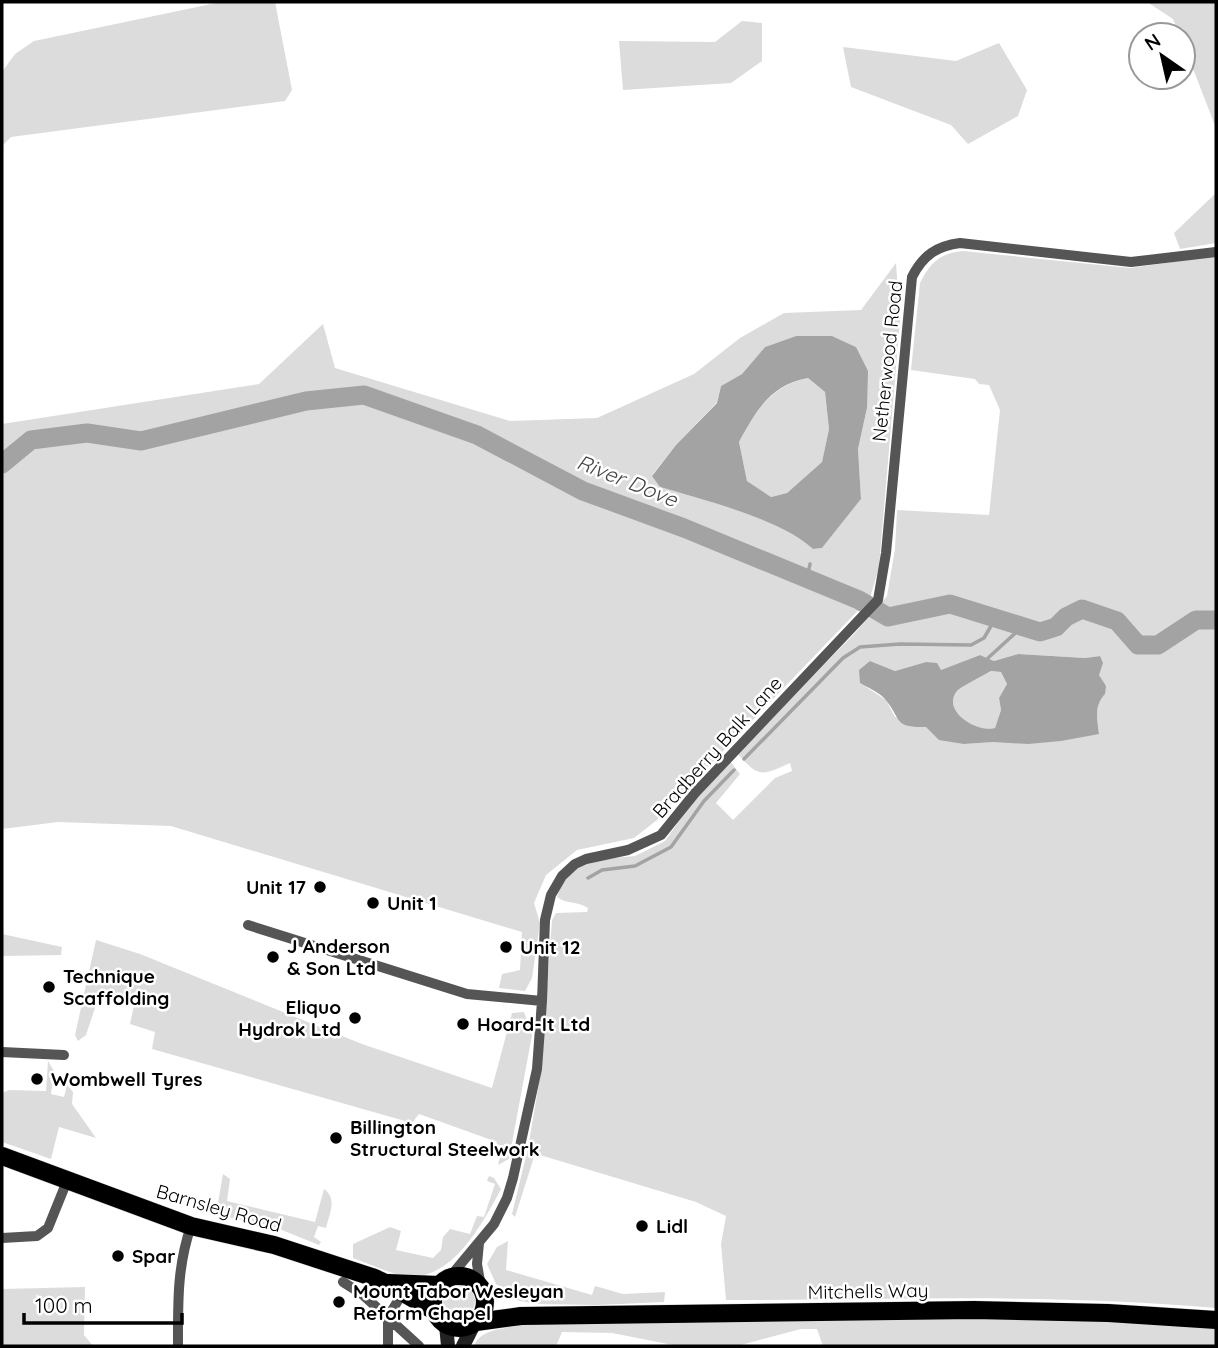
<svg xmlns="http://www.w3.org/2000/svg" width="1218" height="1348" font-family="Quicksand,sans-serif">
<rect width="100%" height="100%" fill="#fff"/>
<!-- green -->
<path fill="#dcdcdc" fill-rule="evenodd" d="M 221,2 L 275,2 L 292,90 L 285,101 L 11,137 L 2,146 L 2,72 L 15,54 L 34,41 Z
M 1147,2 L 1216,2 L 1216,128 L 1183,43 L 1183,35 L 1180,35 L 1173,19 Z
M 742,21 L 762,23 L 762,61 L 731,83 L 623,90 L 619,41 L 715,42 Z
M 999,43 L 1027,90 L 1018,116 L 968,144 L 951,125 L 851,87 L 843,47 L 956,61 Z
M 1216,193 L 1216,243 L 1180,249 L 1174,233 Z
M 963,251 L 1130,268 L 1216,256 L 1216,1308 C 1053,1293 890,1300 726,1300 L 721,1244 L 726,1216 L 696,1202 L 540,1155 L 534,1157 L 515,1217 L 512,1214 L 528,1148 L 541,1071 L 552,920 L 556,913 L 587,912 L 588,908 C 577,901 566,904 557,897 L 562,883 L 580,866 L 604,859 L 635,856 L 665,841 L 694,800 L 730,761 L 740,774 L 716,803 L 733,820 L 775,778 L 792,771 L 790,763 C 761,776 759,778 737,753 L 855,633 L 887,596 L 895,549 L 897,510 L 989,515 L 1000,410 L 989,385 L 979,384 L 975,379 L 911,370 L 920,283 C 930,263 940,253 963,251 ZM 1018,654 L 1085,658 L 1099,656 L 1099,675 L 1105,686 L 1105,694 C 1094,706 1097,718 1099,734 L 964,744 L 926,727 L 895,717 L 886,700 L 860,683 L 870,661 L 895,671 L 926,662 L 941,670 L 980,655 L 994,661 Z
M 896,263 L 900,320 L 879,567 L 870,598 L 657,820 L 634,838 L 577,850 L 546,875 L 534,903 L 540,923 L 532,978 L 525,991 L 499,988 L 502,974 L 520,970 L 522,932 L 171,826 L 58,822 L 2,829 L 2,424 L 259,384 L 323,324 L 335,368 L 510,421 L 597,418 L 694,374 L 740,338 L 784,313 L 861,310 ZM 796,336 L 832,336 L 856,347 L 867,408 L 858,449 L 861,499 L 822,548 L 813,549 C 781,519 703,500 660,487 L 652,475 L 676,445 L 717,402 L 721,386 L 742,374 L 765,347 Z
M 808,378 L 825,392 L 829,429 L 822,462 L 787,493 L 771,497 L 747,481 L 739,442 C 757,410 770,386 808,378 Z
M 991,671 L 1001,672 L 1007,684 L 999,698 L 1001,710 L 995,728 C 977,733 941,711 957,691 C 962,685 983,677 991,671 Z
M 2,934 L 62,947 L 61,955 L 2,956 Z
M 96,940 L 140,954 L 362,1044 L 492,1088 L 512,1013 L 524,1012 L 532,1035 L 509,1159 L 498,1165 L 500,1157 L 493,1154 L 497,1142 L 419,1114 L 412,1123 L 152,1049 L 155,1032 L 130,1024 L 134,1005 L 100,993 L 86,1035 L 78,1041 L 75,1035 Z
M 48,1061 L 54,1071 L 51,1094 L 64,1097 L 67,1085 L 73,1092 L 72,1104 L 96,1138 L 59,1127 L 51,1159 L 2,1142 L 2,1093 L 9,1090 L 46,1091 Z
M 223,1174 L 230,1179 L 227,1201 L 315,1222 L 324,1189 C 338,1199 329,1214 326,1228 L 318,1226 L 314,1237 L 321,1242 L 319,1245 L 272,1226 L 216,1215 Z
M 489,1176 L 494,1178 L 501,1189 C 483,1223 451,1283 405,1276 C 388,1273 370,1264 353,1258 L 353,1244 L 390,1227 L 401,1231 L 396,1250 L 433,1258 L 441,1250 L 443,1237 L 450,1229 L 470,1234 L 477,1216 L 484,1217 L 495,1184 L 487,1181 Z
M 508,1241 L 506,1270 L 592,1295 L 595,1286 L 623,1294 L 665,1292 L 664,1302 L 597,1305 L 537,1304 L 515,1300 L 496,1284 L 487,1264 L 497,1247 Z
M443 1301a16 16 0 1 1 32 0a16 16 0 1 1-32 0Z
M 85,1287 L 84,1335 L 93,1346 L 2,1346 L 2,1289 Z
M 983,1317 L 1216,1326 L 1216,1346 L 823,1346 L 817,1329 L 801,1329 L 737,1346 L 678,1346 L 612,1333 L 562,1332 L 556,1346 L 474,1346 C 479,1333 493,1330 506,1328 L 506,1323 Z"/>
<!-- water -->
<path fill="#a3a3a3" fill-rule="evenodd" d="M 796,336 L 832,336 L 856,347 L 868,371 L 867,408 L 858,449 L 861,499 L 822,548 L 813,549 C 781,519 703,500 660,487 L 652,476 L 676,445 L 717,403 L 721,386 L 742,374 L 765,347 ZM 808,378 L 825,392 L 829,429 L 822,462 L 787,493 L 771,497 L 747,481 L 739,442 C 757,410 770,385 808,378 Z
M 1018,654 L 1085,658 L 1100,656 L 1103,663 L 1099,675 L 1106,686 L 1105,694 C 1094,706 1097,718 1099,734 L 1061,741 L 1028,744 L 993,742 L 964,744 L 939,740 L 926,727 C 892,728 902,718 884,698 C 877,691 868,688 860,683 L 859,670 L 870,661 L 895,671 L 926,662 L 937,663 L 941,670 L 980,655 L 994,661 ZM 991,671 L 1001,672 L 1007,684 L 999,698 L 1001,710 L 995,728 C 977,733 941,711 957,691 C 960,687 985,675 991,671 Z"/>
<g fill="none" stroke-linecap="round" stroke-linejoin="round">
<!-- stream -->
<path stroke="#a3a3a3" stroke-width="3.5" d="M 807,579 L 810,564
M 988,658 L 1022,627
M 744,759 L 843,658 L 860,647 L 900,644 L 971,645 L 984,638 L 995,619
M 588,878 L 602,870 L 635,866 L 671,847 L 704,801 L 734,770"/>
<!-- river -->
<path stroke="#a3a3a3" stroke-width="19" d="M 2,464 L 31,440 L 87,433 L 141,441 L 306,401 L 364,395 L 477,435 L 583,491 L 684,528 L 859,600 L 888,617 L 950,604 L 1040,632 L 1056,627 L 1066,617 L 1082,609 L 1117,621 L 1138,645 L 1158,645 L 1196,620 L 1216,620"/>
<!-- primary casing -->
<g stroke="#dbdbdb" stroke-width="19">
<path id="primary" d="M 2,1156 L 191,1226 L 274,1245 L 372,1277 C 393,1285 414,1300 435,1311
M433 1302a26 26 0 1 1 52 0a26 26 0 1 1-52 0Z
M 388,1283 L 439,1285
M 476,1322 L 521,1316 L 974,1310 L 1108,1313 L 1216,1320"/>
</g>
<!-- street -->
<path stroke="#555" stroke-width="10" d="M 248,925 L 467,994 L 542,1001
M 2,1052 L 64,1055
M 2,1238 L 37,1236 L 48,1228 L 67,1181
M 479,1243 L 477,1264 L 481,1287
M 449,1278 L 494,1224 L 507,1198 L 513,1178 L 537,1069 L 542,1001 L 545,920 L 551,895 L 562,876 L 575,864 L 586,859 L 628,850 L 661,835 L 695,793 L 878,600 L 886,553 L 912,277 C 923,255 937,246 960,243 L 1131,262 L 1216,252
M 343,1282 L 362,1294 L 419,1346
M 178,1346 C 178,1303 177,1267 191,1226
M 388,1346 L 388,1317 L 402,1294"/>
<!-- secondary -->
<path stroke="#222" stroke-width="14" d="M 446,1325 L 448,1346
M 463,1346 L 474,1324"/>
<!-- primary -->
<use href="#primary" stroke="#000" stroke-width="18"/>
</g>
<!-- markers -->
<g fill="#000" stroke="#fff" stroke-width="2.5">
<circle cx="320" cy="887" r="7"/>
<circle cx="373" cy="903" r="7"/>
<circle cx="506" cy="947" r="7"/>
<circle cx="273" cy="957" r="7"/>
<circle cx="49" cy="987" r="7"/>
<circle cx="355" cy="1018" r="7"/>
<circle cx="463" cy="1024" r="7"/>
<circle cx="37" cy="1079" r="7"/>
<circle cx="336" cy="1138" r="7"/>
<circle cx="642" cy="1226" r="7"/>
<circle cx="118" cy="1256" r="7"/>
<circle cx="339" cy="1302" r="7"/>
</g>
<g text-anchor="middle" stroke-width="5" stroke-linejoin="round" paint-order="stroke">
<!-- street labels -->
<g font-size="19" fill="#000" stroke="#fff">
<text transform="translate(887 361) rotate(-84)" y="7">Netherwood Road</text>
<text transform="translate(717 747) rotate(-48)" y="7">Bradberry Balk Lane</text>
<text transform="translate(219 1208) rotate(16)" y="7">Barnsley Road</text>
<text transform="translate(868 1291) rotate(-1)" y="7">Mitchells Way</text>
</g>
<!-- poi labels -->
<g font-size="19" font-weight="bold" fill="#000" stroke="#fff" text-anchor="start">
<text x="306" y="894" text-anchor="end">Unit 17</text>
<text x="387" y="910">Unit 1</text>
<text x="287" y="953">J Anderson<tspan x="287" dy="22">&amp; Son Ltd</tspan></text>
<text x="520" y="954">Unit 12</text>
<text x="63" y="983">Technique<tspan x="63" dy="22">Scaffolding</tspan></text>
<text x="341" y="1014" text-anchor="end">Eliquo<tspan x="341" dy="22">Hydrok Ltd</tspan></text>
<text x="477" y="1031">Hoard-It Ltd</text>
<text x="51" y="1086">Wombwell Tyres</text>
<text x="350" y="1134">Billington<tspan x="350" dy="22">Structural Steelwork</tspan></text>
<text x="656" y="1233">Lidl</text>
<text x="132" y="1263">Spar</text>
<text x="353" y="1298">Mount Tabor Wesleyan<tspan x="353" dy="22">Reform Chapel</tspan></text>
</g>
<!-- water labels -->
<g font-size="21" font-style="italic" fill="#444" stroke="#fff">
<text transform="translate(627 481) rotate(22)" y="7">River Dove</text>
</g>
</g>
<!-- border -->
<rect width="1218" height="1348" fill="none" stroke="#000000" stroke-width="7"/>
<!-- north arrow -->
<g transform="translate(1162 56) rotate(326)"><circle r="33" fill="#ffffff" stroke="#999999" stroke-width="2"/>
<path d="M0-5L12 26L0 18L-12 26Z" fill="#000000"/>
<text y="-10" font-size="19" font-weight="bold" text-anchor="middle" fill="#000000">N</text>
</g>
<!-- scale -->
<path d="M24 1313v10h158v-10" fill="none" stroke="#000000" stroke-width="3.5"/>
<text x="35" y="1313" font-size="21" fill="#000000" stroke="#ffffff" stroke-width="5" paint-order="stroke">100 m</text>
</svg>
